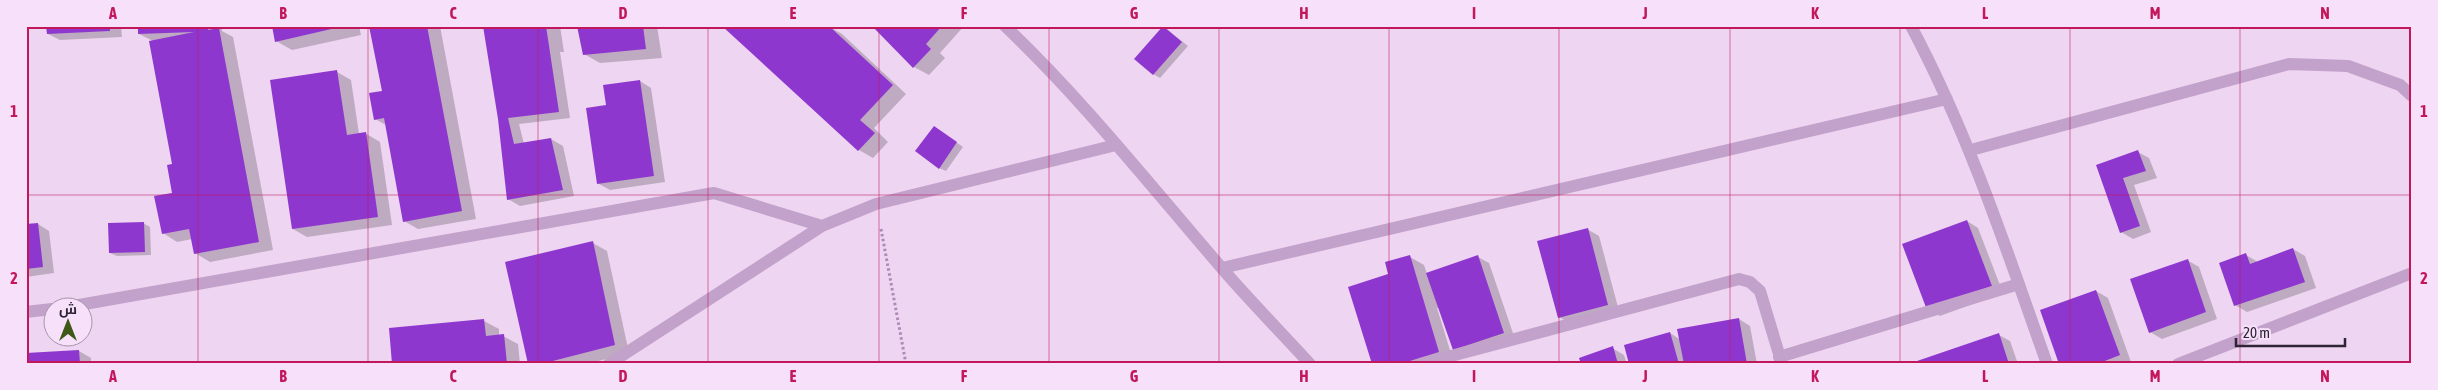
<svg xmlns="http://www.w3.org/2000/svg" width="2438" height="390" font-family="'Asap Condensed',Cairo,sans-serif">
<rect width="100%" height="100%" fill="#eed5f2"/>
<!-- shadow -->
<path fill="#0003" d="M 48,26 L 121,26 L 122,37 L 60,40 L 48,34 Z
M 139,26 L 222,26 L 222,31 L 233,37 L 273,250 L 210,262 L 195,253 L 192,239 L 177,242 L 163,233 L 173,194 L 173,165 L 153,41 L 139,34 Z
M 273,26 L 359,26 L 361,35 L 292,50 L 276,41 Z
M 371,26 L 440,26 L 476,219 L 418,229 L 404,221 L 386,125 L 375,119 L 386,91 Z
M 484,26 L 560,26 L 564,52 L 560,52 L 570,118 L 519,124 L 524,144 L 551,139 L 563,146 L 574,196 L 520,206 L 508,199 L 499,119 Z
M 578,26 L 657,26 L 662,58 L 600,63 L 584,54 Z
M 724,26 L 820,26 L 823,30 L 828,26 L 842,34 L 906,94 L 874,128 L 888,142 L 873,158 L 859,150 Z
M 873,26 L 964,26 L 940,53 L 945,58 L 929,75 L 914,67 Z
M 1164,27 L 1188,46 L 1160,78 L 1153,74 Z
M 26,71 L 28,144 L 26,144 Z
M 337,72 L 351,80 L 359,134 L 365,133 L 380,142 L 392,225 L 307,237 L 293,229 Z
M 640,81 L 651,88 L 665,182 L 610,190 L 599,184 L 608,106 Z
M 940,131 L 963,147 L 946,171 L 939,168 Z
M 2138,152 L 2149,158 L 2157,178 L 2134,185 L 2151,232 L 2133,239 L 2121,232 L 2098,165 Z
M 1967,221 L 1978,228 L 2003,293 L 1940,316 L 1928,310 Z
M 143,223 L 150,227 L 151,255 L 117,256 L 110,253 Z
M 38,224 L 49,231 L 54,273 L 26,277 L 26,226 Z
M 1587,229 L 1599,236 L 1619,311 L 1571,324 L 1559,317 Z
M 593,243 L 607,251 L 629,353 L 587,364 L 529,364 Z
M 2293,249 L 2305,256 L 2316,288 L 2247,312 L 2235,305 L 2246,255 L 2258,262 Z
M 1410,257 L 1424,265 L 1427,274 L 1478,257 L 1489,263 L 1515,339 L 1465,356 L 1439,308 L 1437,308 L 1453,360 L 1441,364 L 1373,364 L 1390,275 Z
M 2187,260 L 2199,267 L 2217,319 L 2162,339 L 2150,332 Z
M 2096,291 L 2108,298 L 2131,362 L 2061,364 Z
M 1739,319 L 1750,326 L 1757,364 L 1631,364 L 1670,333 L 1681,340 Z
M 484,321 L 499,329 L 499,336 L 503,336 L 518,344 L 520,364 L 393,364 Z
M 1999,335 L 2010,341 L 2018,364 L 1919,364 Z
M 1612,348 L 1624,355 L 1627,364 L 1582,364 Z
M 79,351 L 91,358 L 91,364 L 26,364 L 26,354 Z"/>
<!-- building -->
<path fill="#8e37ce" d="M 46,26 L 110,26 L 110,31 L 47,34 Z
M 138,26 L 208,26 L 208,30 L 219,28 L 259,242 L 194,254 L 189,229 L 162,234 L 154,196 L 172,193 L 167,165 L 172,164 L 149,41 L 194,32 L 138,34 Z
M 272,26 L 340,26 L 340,27 L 275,42 Z
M 369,26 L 427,26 L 462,211 L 403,222 L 384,118 L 374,120 L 369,93 L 382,91 Z
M 483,26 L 546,26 L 559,112 L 508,118 L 514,144 L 551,138 L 563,190 L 507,200 L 498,119 Z
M 577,26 L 643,26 L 646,49 L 583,55 Z
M 722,26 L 817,26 L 820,29 L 829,26 L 893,85 L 860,120 L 875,133 L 858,151 Z
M 872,26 L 942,26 L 926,44 L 931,49 L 913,68 Z
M 1163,26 L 1182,42 L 1153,75 L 1134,59 Z
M 337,70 L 347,135 L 366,132 L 378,217 L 292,229 L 270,80 Z
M 640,80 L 654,176 L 597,184 L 586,108 L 606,105 L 603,85 Z
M 934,126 L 957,142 L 939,169 L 915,151 Z
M 2138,150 L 2146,171 L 2123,178 L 2140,226 L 2120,233 L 2096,165 Z
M 1967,220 L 1992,286 L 1927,310 L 1902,244 Z
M 144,222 L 145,252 L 109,253 L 108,223 Z
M 38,223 L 43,267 L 26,269 L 26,224 Z
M 1588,228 L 1608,305 L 1558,318 L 1537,241 Z
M 593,241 L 615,345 L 541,364 L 528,364 L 505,262 Z
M 2293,248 L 2305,282 L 2234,306 L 2219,263 L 2246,253 L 2250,264 Z
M 1410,255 L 1439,352 L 1400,364 L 1372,364 L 1348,287 L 1388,274 L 1385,262 Z
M 1478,255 L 1504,333 L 1453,350 L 1426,273 Z
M 2188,259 L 2206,312 L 2149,333 L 2130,279 Z
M 2096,290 L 2120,355 L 2097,364 L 2059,364 L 2040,310 Z
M 1739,318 L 1747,364 L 1684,364 L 1677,329 Z
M 484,319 L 486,336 L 504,334 L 507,364 L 392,364 L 389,328 Z
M 1670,332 L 1679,364 L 1629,364 L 1624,345 Z
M 1999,333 L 2009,364 L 1918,364 L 1917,361 Z
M 1613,346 L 1618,364 L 1581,364 L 1579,358 Z
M 79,350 L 80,364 L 26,364 L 26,353 Z"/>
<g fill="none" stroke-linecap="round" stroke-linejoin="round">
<!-- path -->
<path stroke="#ac8bb6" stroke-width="3" stroke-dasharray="2.5 2.5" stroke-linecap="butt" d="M 881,229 L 906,364"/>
<!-- minor -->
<path stroke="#c2a1ca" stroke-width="12" d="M 1005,26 C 1083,100 1150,185 1220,266 C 1249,300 1280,331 1310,364
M 1911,26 C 1969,135 2006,248 2047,364
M 1971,150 L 2289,64 L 2348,66 L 2400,85 L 2412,96
M 1222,268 L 1947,99
M 62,308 L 714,193 L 822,226
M 26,312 L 52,309
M 1779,357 L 2019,284
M 609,364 L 822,226 L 876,204 L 1116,145
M 1421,364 L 1739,279 L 1750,282 L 1760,291 L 1782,364
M 2178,364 L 2412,273"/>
</g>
<!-- grid -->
<path fill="none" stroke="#c2185b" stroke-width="1" stroke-opacity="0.55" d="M 198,26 L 198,364M 368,26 L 368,364M 538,26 L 538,364M 708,26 L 708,364M 879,26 L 879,364M 1049,26 L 1049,364M 1219,26 L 1219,364M 1389,26 L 1389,364M 1559,26 L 1559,364M 1730,26 L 1730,364M 1900,26 L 1900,364M 2070,26 L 2070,364M 2240,26 L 2240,364M 26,195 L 2412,195"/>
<!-- border -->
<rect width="2438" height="390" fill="none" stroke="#f7e1fa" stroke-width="55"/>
<!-- north arrow -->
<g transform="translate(68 322)"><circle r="24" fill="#f7e1fa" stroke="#a795ab"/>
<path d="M0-4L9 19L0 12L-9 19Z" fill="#3e5818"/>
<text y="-8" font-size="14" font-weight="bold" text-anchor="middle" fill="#2e2434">ش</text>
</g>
<!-- scale -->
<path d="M2236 338v8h109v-8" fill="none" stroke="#2e2434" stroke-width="2.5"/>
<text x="2243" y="338" font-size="15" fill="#2e2434" stroke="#f7e1fa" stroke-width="4" paint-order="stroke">20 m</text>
<rect x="28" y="28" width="2382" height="334" fill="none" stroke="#c2185b" stroke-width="2"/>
<g font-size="16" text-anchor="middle" font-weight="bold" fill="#c2185b">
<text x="113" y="19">A</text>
<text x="283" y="19">B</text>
<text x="453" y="19">C</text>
<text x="623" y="19">D</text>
<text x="793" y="19">E</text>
<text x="964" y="19">F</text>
<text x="1134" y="19">G</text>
<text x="1304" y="19">H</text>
<text x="1474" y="19">I</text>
<text x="1645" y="19">J</text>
<text x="1815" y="19">K</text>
<text x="1985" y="19">L</text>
<text x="2155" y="19">M</text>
<text x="2325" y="19">N</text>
<text x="14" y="117">1</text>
<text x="2424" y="117">1</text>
<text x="14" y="284">2</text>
<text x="2424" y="284">2</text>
<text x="113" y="382">A</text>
<text x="283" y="382">B</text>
<text x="453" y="382">C</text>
<text x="623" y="382">D</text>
<text x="793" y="382">E</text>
<text x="964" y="382">F</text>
<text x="1134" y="382">G</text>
<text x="1304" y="382">H</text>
<text x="1474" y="382">I</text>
<text x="1645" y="382">J</text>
<text x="1815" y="382">K</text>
<text x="1985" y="382">L</text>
<text x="2155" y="382">M</text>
<text x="2325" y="382">N</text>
</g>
</svg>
